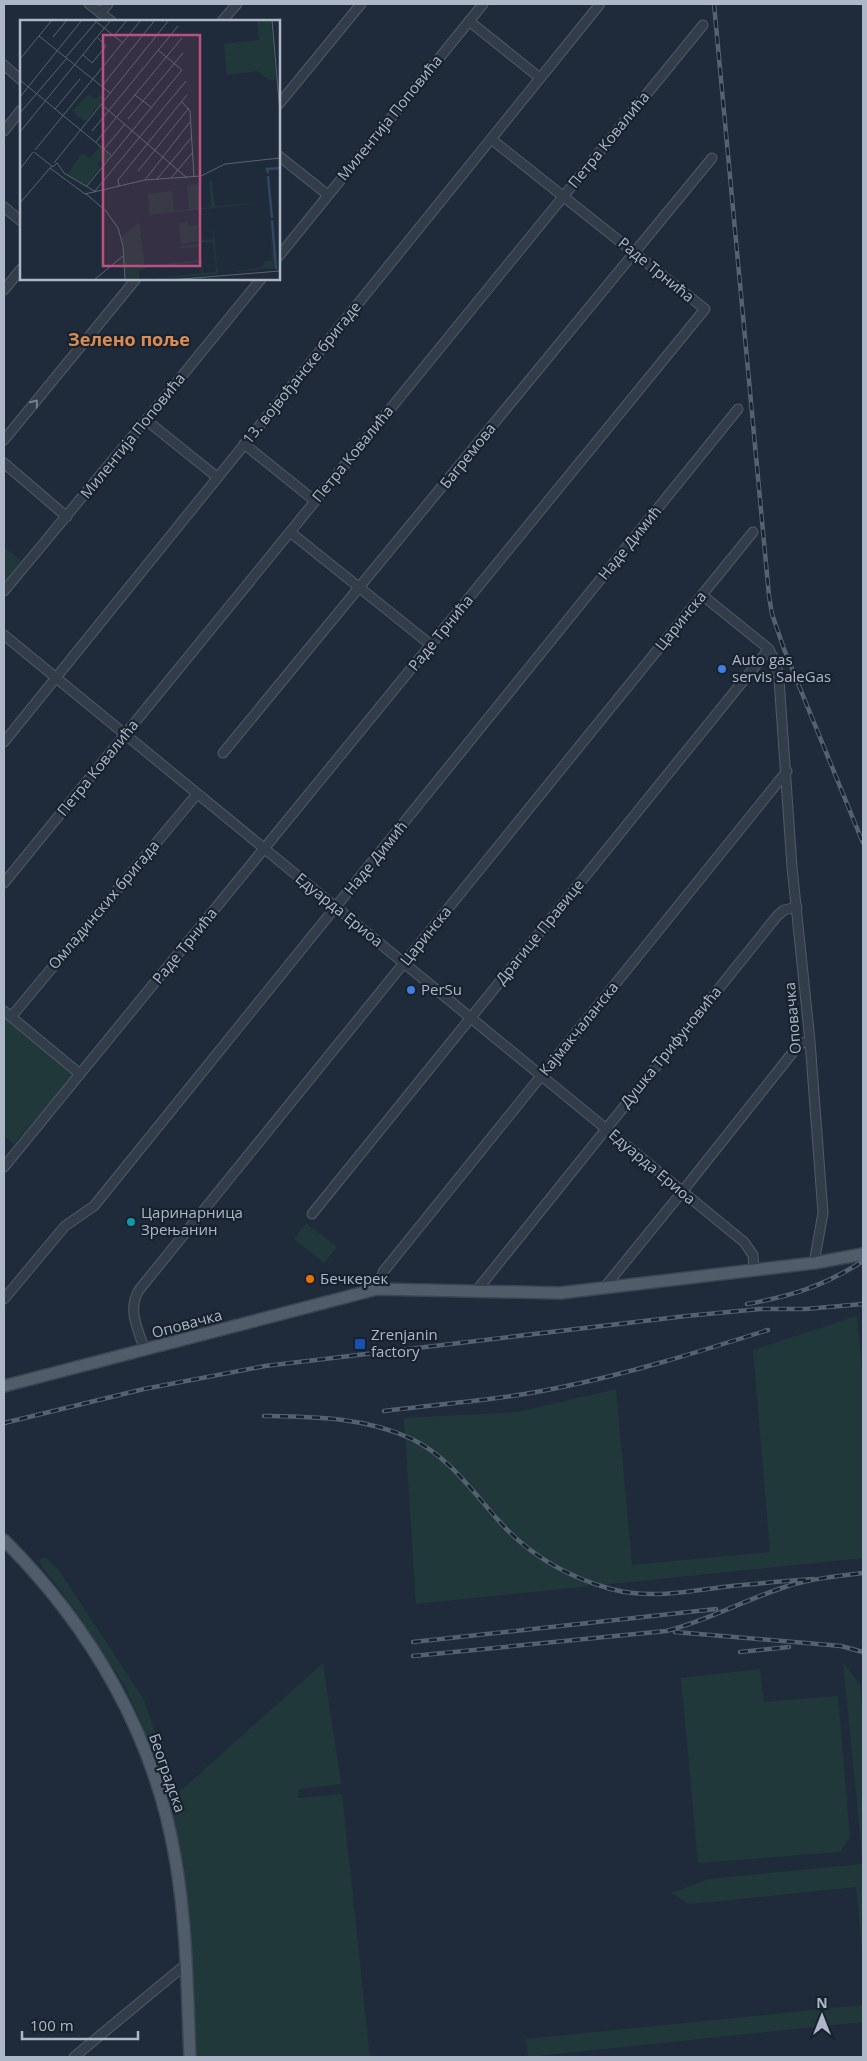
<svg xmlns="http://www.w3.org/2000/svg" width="867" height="2061" font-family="'Open Sans',sans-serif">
<rect width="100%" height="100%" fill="#1f2b3a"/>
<!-- green -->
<path fill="#21383b" d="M 4,547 L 21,561 L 4,582 Z
M 4,1018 L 74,1075 L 14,1144 L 4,1136 Z
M 306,1223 L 337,1247 L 324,1263 L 294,1239 Z
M 857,1316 L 863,1382 L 863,1558 L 416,1604 L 404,1418 L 518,1412 L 616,1389 L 632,1565 L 770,1552 L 753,1350 Z
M 45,1557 L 58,1569 L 143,1698 L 177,1794 L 323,1663 L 341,1784 L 299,1789 L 298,1798 L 342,1794 L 370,2057 L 197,2057 L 191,1939 L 184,1866 L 170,1800 L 140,1720 L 125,1686 L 75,1610 L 38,1561 Z
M 843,1662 L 860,1685 L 863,1715 L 863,1853 L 862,1853 Z
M 760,1669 L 764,1702 L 838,1696 L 850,1837 L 840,1852 L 698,1863 L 681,1678 Z
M 863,1864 L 863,1960 L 856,1887 L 690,1904 L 671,1893 L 709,1879 Z
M 863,2005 L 863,2022 L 528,2057 L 526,2039 Z"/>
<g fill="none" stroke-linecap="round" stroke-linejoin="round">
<!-- minor casing -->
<g stroke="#505a68" stroke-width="11">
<path id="minor" d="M 89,4 L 111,21
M 100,13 L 108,4
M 222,21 L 237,4
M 469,21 L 540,78
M 4,65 L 21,80
M 279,104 L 361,4
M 4,131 L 21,110
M 279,156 L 328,195
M 4,207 L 21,221
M 279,256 L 483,4
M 4,290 L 21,269
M 146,420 L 217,477
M 4,440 L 136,279
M 244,444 L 315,501
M 4,463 L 67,517
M 290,532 L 431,645
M 4,591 L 146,420 L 261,279
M 702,595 L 769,649 L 776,664 L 779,679 L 792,867 L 810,1041 L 823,1213 L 814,1263
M 4,635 L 744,1242 L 753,1255 L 754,1270
M 4,742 L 600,4
M 223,753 L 712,158
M 4,883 L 703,25
M 4,1011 L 80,1074
M 11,1017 L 197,794
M 4,1167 L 705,309 L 491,139
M 312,1214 L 769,649
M 604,1288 L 682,1192 L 797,1047 L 802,1043 L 810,1041
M 377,1289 L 383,1272 L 787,771
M 477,1290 L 777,916 L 784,910 L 797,907
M 4,1299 L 65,1226 L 94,1206 L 738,409
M 145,1350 C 138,1330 127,1310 139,1290 L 753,532
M 74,2057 L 185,1965"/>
</g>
<!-- major casing -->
<g stroke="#3c4653" stroke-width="14">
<path id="major" d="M 4,1386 L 377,1289 L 560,1293 L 814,1263 L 863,1254
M 4,1540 C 91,1627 154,1735 175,1857 C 187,1923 187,1991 190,2057"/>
</g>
<!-- minor -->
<use href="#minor" stroke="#333d4a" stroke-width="9"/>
<!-- major -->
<use href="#major" stroke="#505c6a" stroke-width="11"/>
<!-- rail casing -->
<g stroke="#546171" stroke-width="4.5">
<path id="rail" d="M 714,4 L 769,596 L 772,614 L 784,649 L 863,843
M 747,1304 C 792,1296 824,1286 863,1261
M 384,1411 C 441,1404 500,1400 557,1388 C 628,1374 698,1352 768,1330
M 264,1416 C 315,1417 365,1417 412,1439 C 450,1458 472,1491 499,1521 C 529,1555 568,1577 611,1589 C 648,1599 686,1592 723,1587 C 753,1584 783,1581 813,1579
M 4,1423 L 144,1389 L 265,1366 L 686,1316 L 760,1309 L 805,1309 L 863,1304
M 675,1632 L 841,1646 L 863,1652
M 413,1642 L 716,1609
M 740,1652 L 789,1647
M 413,1656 L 666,1631 C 707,1621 744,1600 785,1587 C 810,1579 836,1576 863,1573"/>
</g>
<!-- rail -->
<use href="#rail" stroke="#18222e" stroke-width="2.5" stroke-dasharray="8" stroke-linecap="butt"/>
</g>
<!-- one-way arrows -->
<defs><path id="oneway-chevron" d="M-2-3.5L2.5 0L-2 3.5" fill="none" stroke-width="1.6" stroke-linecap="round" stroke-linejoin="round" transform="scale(1.25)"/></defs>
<use stroke="#76808f" href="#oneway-chevron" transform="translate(35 403) rotate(-51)"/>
<!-- markers -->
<g fill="#3f7fe0" stroke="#18222e" stroke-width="2">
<circle cx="722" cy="669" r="5"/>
<circle cx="411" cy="990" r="5"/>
</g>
<circle fill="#0f9aa8" stroke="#18222e" stroke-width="2" cx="131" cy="1222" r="5"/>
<circle fill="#e8710a" stroke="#18222e" stroke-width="2" cx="310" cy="1279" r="5"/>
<rect fill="#1a4fb4" stroke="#18222e" stroke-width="2" x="354" y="1338" width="12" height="12" rx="2.5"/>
<g text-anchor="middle" stroke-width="4.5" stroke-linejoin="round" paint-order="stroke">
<!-- street labels -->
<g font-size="15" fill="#adb7c7" stroke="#18222e">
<text transform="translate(390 118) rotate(-51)" y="5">Милентија Поповића</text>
<text transform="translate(609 140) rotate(-51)" y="5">Петра Ковалића</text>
<text transform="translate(656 270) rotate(39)" y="5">Раде Трнића</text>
<text transform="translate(302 373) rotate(-51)" y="5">13. војвођанске бригаде</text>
<text transform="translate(133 436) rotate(-51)" y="5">Милентија Поповића</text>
<text transform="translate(353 454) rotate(-51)" y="5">Петра Ковалића</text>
<text transform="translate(468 456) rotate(-51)" y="5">Багремова</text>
<text transform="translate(630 543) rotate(-51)" y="5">Наде Димић</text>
<text transform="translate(681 621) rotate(-51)" y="5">Царинска</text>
<text transform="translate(441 633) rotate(-51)" y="5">Раде Трнића</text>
<text transform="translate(98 768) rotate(-51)" y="5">Петра Ковалића</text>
<text transform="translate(376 858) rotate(-51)" y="5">Наде Димић</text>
<text transform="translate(104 905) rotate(-50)" y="5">Омладинских бригада</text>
<text transform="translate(339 910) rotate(39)" y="5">Едуарда Ериоа</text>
<text transform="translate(540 932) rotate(-51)" y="5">Драгице Правице</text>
<text transform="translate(426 936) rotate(-51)" y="5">Царинска</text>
<text transform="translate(185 946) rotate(-51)" y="5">Раде Трнића</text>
<text transform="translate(793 1018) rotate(-95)" y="5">Оповачка</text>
<text transform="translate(579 1029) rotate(-51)" y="5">Кајмакчаланска</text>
<text transform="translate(671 1047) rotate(-51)" y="5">Душка Трифуновића</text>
<text transform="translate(652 1167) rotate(40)" y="5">Едуарда Ериоа</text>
<text transform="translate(187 1324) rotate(-15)" y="5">Оповачка</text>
<text transform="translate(167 1773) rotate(71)" y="5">Београдска</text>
</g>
<!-- poi labels -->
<g font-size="15" fill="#adb7c7" stroke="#18222e" text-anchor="start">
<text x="732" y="665">Auto gas<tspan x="732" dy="17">servis SaleGas</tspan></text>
<text x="421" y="995">PerSu</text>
<text x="141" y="1218">Царинарница<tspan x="141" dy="17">Зрењанин</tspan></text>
<text x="320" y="1284">Бечкерек</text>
<text x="371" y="1340">Zrenjanin<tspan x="371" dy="17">factory</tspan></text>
</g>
<!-- quarter labels -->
<g font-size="18" font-weight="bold" fill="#db8c53" stroke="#18222e">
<text x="129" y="346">Зелено поље</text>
</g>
</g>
<!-- overview -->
<g transform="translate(20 20)">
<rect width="260" height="260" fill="#1f2b3a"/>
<path d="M 237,0 L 251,0 L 256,59 L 249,60 L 237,51 L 207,55 L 204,24 L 239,20 ZM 69,74 L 75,79 L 80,74 L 85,78 L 65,102 L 52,91 ZM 80,126 L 91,136 L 84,143 L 80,141 L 77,144 L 80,147 L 65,167 L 47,155 L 62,133 L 70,138 ZM 192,161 L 195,186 L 249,182 L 129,195 L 128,174 L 152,171 L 154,191 L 169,189 L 167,166 L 179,163 L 181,188 L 191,187 L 189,162 ZM 87,190 L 102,216 L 119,202 L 121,215 L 116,217 L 121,216 L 125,249 L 119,250 L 119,260 L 105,260 L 102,217 ZM 250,199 L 254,248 L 212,252 L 243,247 L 244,242 L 252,240 ZM 168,202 L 169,206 L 177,205 L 178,221 L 161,224 L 159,203 ZM 177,202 L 181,220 L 193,219 L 193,206 L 198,254 L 127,260 L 181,253 L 180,242 L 144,246 L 142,251 L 142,244 L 180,240 L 179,227 L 158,228 L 162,226 L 180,224 L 183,253 L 196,252 L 193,222 L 179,223 Z" fill="#21383b"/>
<path fill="none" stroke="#314662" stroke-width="2.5" d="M 248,153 L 247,149 L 260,148M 248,156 L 252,198M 252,200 L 256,249"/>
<path fill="none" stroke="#586372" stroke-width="1" d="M 74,0 L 103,23M 252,0 L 260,93M 19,16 L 90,73M 94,16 L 107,0M 33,17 L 47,0M 63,35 L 72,43 L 86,26 L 78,18M 46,37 L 76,2M 0,39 L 32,0M 0,60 L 91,135M 82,66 L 135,0M 115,75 L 131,87M 0,77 L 62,0M 162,82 L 170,91 L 174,157M 81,84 L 167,158M 35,89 L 60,59M 0,93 L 47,38M 108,99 L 163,33M 72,111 L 158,6M 0,112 L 91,0M 76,122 L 162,18M 84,129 L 105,104M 15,130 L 121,0M 14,132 L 33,147M 34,143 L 149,0M 32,146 L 30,148 L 65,174 L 125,160 L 181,156 L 205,144 L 260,138M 33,147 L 37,143 L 44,153 L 76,172M 0,149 L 13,132M 118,151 L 169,88M 151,158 L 173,132M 137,159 L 172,117M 125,160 L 170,102M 99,166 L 98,160 L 167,75M 66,167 L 162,50 L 138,30M 75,171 L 166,61M 65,173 L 86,191 L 98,208 L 103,226 L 105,260M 0,183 L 30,148M 74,260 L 103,236M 149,260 L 260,251"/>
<path fill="#bb5081" fill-opacity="0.15" stroke="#bb5081" stroke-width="2.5" d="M 83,15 L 180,15 L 180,246 L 83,246 Z"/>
<rect width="260" height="260" fill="none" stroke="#adb7c7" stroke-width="2.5"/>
</g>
<!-- border -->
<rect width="867" height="2061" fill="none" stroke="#adb7c7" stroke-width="10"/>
<!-- north arrow -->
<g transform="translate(822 2016)" stroke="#18222e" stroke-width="4" paint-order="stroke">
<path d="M0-4L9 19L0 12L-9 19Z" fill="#adb7c7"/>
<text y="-8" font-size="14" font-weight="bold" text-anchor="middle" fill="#adb7c7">N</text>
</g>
<!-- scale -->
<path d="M22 2031v8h116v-8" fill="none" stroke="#adb7c7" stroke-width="2.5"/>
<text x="30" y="2031" font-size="15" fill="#adb7c7" stroke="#18222e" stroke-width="4" paint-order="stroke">100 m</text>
</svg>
